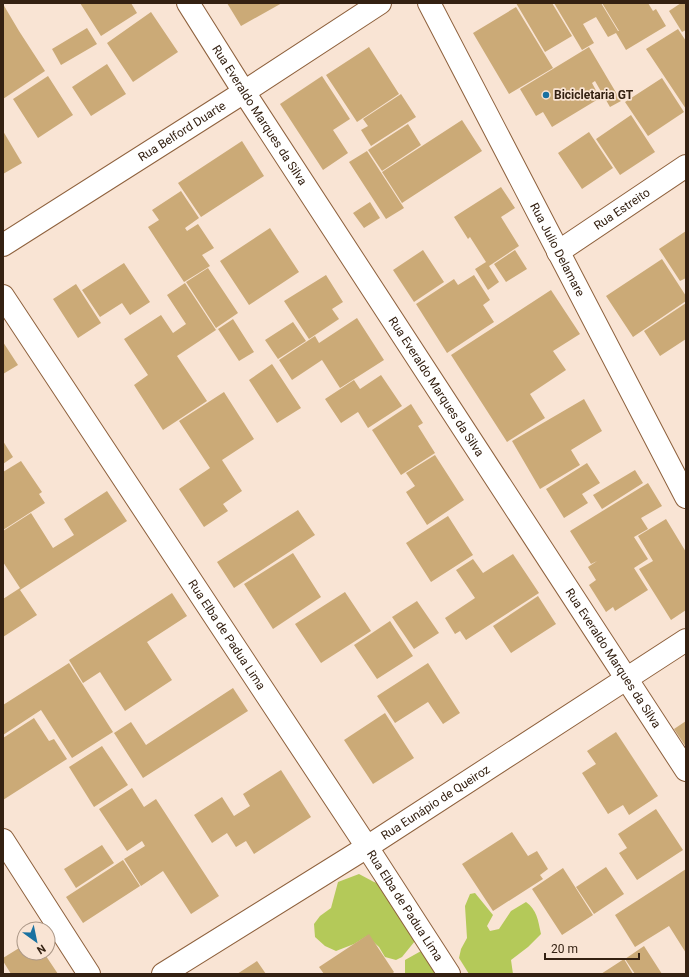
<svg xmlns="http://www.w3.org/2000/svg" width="689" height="977" font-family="Roboto,sans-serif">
<rect width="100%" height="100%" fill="#f9e4d4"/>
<!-- green -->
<path fill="#b4c959" d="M 359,874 L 374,882 L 393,888 L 418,927 L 415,941 L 402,957 L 396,960 L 385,957 L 379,947 L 367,936 L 354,944 L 336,951 L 325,946 L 315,937 L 314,924 L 320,916 L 331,908 L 338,882 Z
M 475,893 L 493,915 L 487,926 L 490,931 L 499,929 L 511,911 L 526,902 C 537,910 538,920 541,934 L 528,947 L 511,960 L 513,974 L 469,974 L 459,958 L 461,949 L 467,938 L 465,906 L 470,894 Z
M 430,946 L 448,974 L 405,974 L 405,960 Z"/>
<!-- building -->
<path fill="#cbaa77" d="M 80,3 L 131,3 L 137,13 L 101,36 Z
M 227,3 L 282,3 L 241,26 Z
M 516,3 L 552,3 L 572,36 L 545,52 Z
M 554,3 L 601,3 L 618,31 L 619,31 L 602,3 L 648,3 L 653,11 L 656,9 L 666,26 L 626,50 L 616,33 L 608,37 L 596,17 L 583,24 L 594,43 L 582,50 Z
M 681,3 L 686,3 L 686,30 L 682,32 L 669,11 Z
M 3,4 L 19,31 L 45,71 L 3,99 Z
M 516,7 L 553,68 L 509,94 L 473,33 Z
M 151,12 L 178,52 L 133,82 L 107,43 Z
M 87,28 L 97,44 L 61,65 L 52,49 Z
M 678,29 L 686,41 L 686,109 L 646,49 Z
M 369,47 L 399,94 L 357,122 L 326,75 Z
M 589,47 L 621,101 L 610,107 L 595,81 L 592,83 L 600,98 L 552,127 L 543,112 L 536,116 L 520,89 Z
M 107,64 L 126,94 L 91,116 L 72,87 Z
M 48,76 L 73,115 L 38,138 L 13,99 Z
M 322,76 L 350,119 L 333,130 L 348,153 L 323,170 L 280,104 Z
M 662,78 L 684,112 L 648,136 L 625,102 Z
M 401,94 L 416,117 L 371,146 L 361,130 L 368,126 L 363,119 Z
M 631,115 L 655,152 L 620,175 L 596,139 Z
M 462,120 L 482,151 L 402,203 L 382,172 Z
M 408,124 L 421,145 L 382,171 L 368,150 Z
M 3,131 L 22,163 L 3,174 Z
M 589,132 L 613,168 L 582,189 L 558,153 Z
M 242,141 L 264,176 L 201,217 L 178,183 Z
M 367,151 L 404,208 L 386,219 L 349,162 Z
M 501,187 L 515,208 L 501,217 L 519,246 L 489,266 L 499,282 L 488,290 L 475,269 L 486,262 L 470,237 L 468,239 L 454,217 Z
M 181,191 L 199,218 L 185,228 L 187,231 L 198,224 L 214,248 L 202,255 L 210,266 L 184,282 L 148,227 L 159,220 L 152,210 Z
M 370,202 L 380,218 L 364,228 L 353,213 Z
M 270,228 L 299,272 L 249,305 L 220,261 Z
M 686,231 L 686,278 L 680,281 L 659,249 Z
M 423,250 L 444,282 L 414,302 L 393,270 Z
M 515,250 L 527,269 L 506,282 L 494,264 Z
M 662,259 L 686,296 L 686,301 L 633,337 L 606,296 Z
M 124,263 L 150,302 L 130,315 L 122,303 L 100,317 L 82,290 Z
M 208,268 L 238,313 L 216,328 L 186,282 Z
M 326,275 L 343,302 L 332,309 L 339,319 L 309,339 L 284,301 Z
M 474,275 L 490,300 L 483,305 L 494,322 L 447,353 L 416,304 L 454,279 L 458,285 Z
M 185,283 L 216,330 L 177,356 L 207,401 L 163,430 L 134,385 L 148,375 L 124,339 L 161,315 L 173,333 L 186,324 L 167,295 Z
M 76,284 L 101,323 L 78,338 L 53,299 Z
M 551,290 L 580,334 L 553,351 L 566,370 L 530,394 L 545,418 L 507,442 L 451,355 Z
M 686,303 L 686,339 L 660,356 L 644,331 Z
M 357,318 L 384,360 L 340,388 L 322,360 L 292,380 L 279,360 L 315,336 L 319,343 Z
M 233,319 L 254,352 L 239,361 L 218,329 Z
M 293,322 L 306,341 L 278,359 L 265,340 Z
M 3,342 L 18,365 L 3,374 Z
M 272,364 L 301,408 L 277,423 L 249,380 Z
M 381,375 L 402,406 L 368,428 L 358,412 L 341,423 L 325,399 L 354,380 L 360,389 Z
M 224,392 L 254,439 L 222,460 L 242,491 L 223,504 L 228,511 L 204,527 L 179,489 L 210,468 L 179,421 Z
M 584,399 L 602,431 L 571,450 L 580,465 L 540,489 L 512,441 Z
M 411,404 L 423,423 L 418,426 L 435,453 L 401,475 L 372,430 Z
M 3,441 L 13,457 L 3,464 Z
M 435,455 L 464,500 L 427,525 L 406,492 L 415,486 L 406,473 Z
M 21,461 L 42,492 L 39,494 L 45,503 L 3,530 L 3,472 Z
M 587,463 L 600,483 L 582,494 L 588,503 L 564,518 L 546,489 Z
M 635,470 L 643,483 L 602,509 L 593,495 Z
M 648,483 L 662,506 L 641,518 L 648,529 L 634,537 L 648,559 L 634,568 L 648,590 L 615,611 L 613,607 L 606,612 L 589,585 L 596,580 L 588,567 L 597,561 L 591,564 L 570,531 Z
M 107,491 L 127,521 L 20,590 L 37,615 L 3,637 L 3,599 L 20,588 L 3,562 L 3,531 L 31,513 L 53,548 L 74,535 L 64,519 Z
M 298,510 L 315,535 L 234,588 L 217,562 Z
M 448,516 L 473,555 L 431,582 L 406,543 Z
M 666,519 L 686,552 L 686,610 L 671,620 L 639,569 L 653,561 L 638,536 Z
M 293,553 L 321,597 L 273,629 L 244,584 Z
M 513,554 L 539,593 L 466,640 L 460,631 L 455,634 L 445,618 L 475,598 L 456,570 L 473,559 L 483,573 Z
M 345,592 L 371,631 L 321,663 L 295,624 Z
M 172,593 L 187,616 L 147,642 L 172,680 L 125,711 L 100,672 L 83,683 L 69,660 Z
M 538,596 L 556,624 L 511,653 L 493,626 Z
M 417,601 L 439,633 L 414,649 L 392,617 Z
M 390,621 L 413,656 L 377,679 L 354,645 Z
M 69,663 L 113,732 L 72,758 L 41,710 L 3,735 L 3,705 Z
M 428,663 L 460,713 L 443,724 L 428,702 L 395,723 L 377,696 Z
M 233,688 L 248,711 L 143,778 L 114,733 L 131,722 L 146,745 Z
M 385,713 L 414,758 L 373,784 L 344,740 Z
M 34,718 L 49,741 L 54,739 L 67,759 L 3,800 L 3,738 Z
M 686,721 L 686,747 L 674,729 Z
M 616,732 L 658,796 L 629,815 L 623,805 L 608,814 L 582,773 L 596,764 L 587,751 Z
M 102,746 L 128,785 L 94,807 L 69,767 Z
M 281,770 L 311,817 L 254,854 L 246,841 L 236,847 L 227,833 L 212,843 L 194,815 L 222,797 L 234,816 L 250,806 L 243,794 Z
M 132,788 L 144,807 L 156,799 L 219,896 L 191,914 L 163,871 L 141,886 L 124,859 L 145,846 L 142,841 L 127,851 L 99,809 Z
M 656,809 L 683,850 L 637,880 L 619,853 L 627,848 L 618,834 Z
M 512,832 L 528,856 L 537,851 L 548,869 L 540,875 L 543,879 L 493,911 L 462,864 Z
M 102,845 L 114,863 L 76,888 L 64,869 Z
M 123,860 L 140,886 L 83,923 L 66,897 Z
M 606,867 L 624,894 L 594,914 L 576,887 Z
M 563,868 L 593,915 L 562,935 L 532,889 Z
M 686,869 L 686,953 L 669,926 L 635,947 L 615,915 Z
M 369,934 L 394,972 L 392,974 L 324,974 L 319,967 Z
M 24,945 L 24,953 L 44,953 L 58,974 L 11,974 L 3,961 L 3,958 Z
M 644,946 L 662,974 L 635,974 L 625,959 Z
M 624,959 L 633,974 L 601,974 L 604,972 Z
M 257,961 L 266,974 L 237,974 Z"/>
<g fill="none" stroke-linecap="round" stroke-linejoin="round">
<!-- minor casing -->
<g stroke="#8e613d" stroke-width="24">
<g id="minor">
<path id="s1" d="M 188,3 L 244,92 L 686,770"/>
<path id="s2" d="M 429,3 L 686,497"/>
<path id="s3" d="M 3,245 L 244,92 L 380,3"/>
<path id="s4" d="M 558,252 L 686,166"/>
<path id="s5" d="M 3,296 L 367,847 L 449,974"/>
<path d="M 3,840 L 89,974"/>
<path id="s6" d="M 163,974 L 367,847 L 686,640"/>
</g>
</g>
<!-- minor -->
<use href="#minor" stroke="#fff" stroke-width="22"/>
</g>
<!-- markers -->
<circle fill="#1971a1" stroke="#f9e4d4" stroke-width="1.5" cx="546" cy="95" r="4"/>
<g text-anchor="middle" stroke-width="3.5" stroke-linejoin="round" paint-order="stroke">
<!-- poi labels -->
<g font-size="12" font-weight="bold" fill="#342112" stroke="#f9e4d4" text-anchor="start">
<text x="554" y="99">Bicicletaria GT</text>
</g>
<!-- street labels -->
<g font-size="12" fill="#342112" stroke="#f9e4d4">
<text dy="4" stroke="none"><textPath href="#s1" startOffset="133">Rua Everaldo Marques da Silva</textPath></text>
<text dy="4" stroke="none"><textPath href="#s3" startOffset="212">Rua Belford Duarte</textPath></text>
<text dy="4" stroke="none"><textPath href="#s4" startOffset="77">Rua Estreito</textPath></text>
<text dy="4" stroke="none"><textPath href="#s2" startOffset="278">Rua Julio Delamare</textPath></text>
<text dy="4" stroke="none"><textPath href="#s1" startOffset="457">Rua Everaldo Marques da Silva</textPath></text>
<text dy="4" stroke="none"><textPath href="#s5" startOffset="406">Rua Elba de Padua Lima</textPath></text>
<text dy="4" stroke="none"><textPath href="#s1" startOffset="781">Rua Everaldo Marques da Silva</textPath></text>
<text dy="4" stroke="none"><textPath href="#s6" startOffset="322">Rua Eunápio de Queiroz</textPath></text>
<text dy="4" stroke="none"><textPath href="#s5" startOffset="730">Rua Elba de Padua Lima</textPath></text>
</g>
</g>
<!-- border -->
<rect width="689" height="977" fill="none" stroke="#342112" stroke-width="8"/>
<!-- north arrow -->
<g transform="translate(36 941) rotate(147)"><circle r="19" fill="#f9e4d4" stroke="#aa9686"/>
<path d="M0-3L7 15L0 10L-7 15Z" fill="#1971a1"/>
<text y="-6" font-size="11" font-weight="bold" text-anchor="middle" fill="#342112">N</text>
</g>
<!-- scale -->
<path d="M545 953v6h94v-6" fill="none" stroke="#342112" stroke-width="2"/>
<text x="551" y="953" font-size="12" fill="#342112" stroke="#f9e4d4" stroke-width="3" paint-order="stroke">20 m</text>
</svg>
